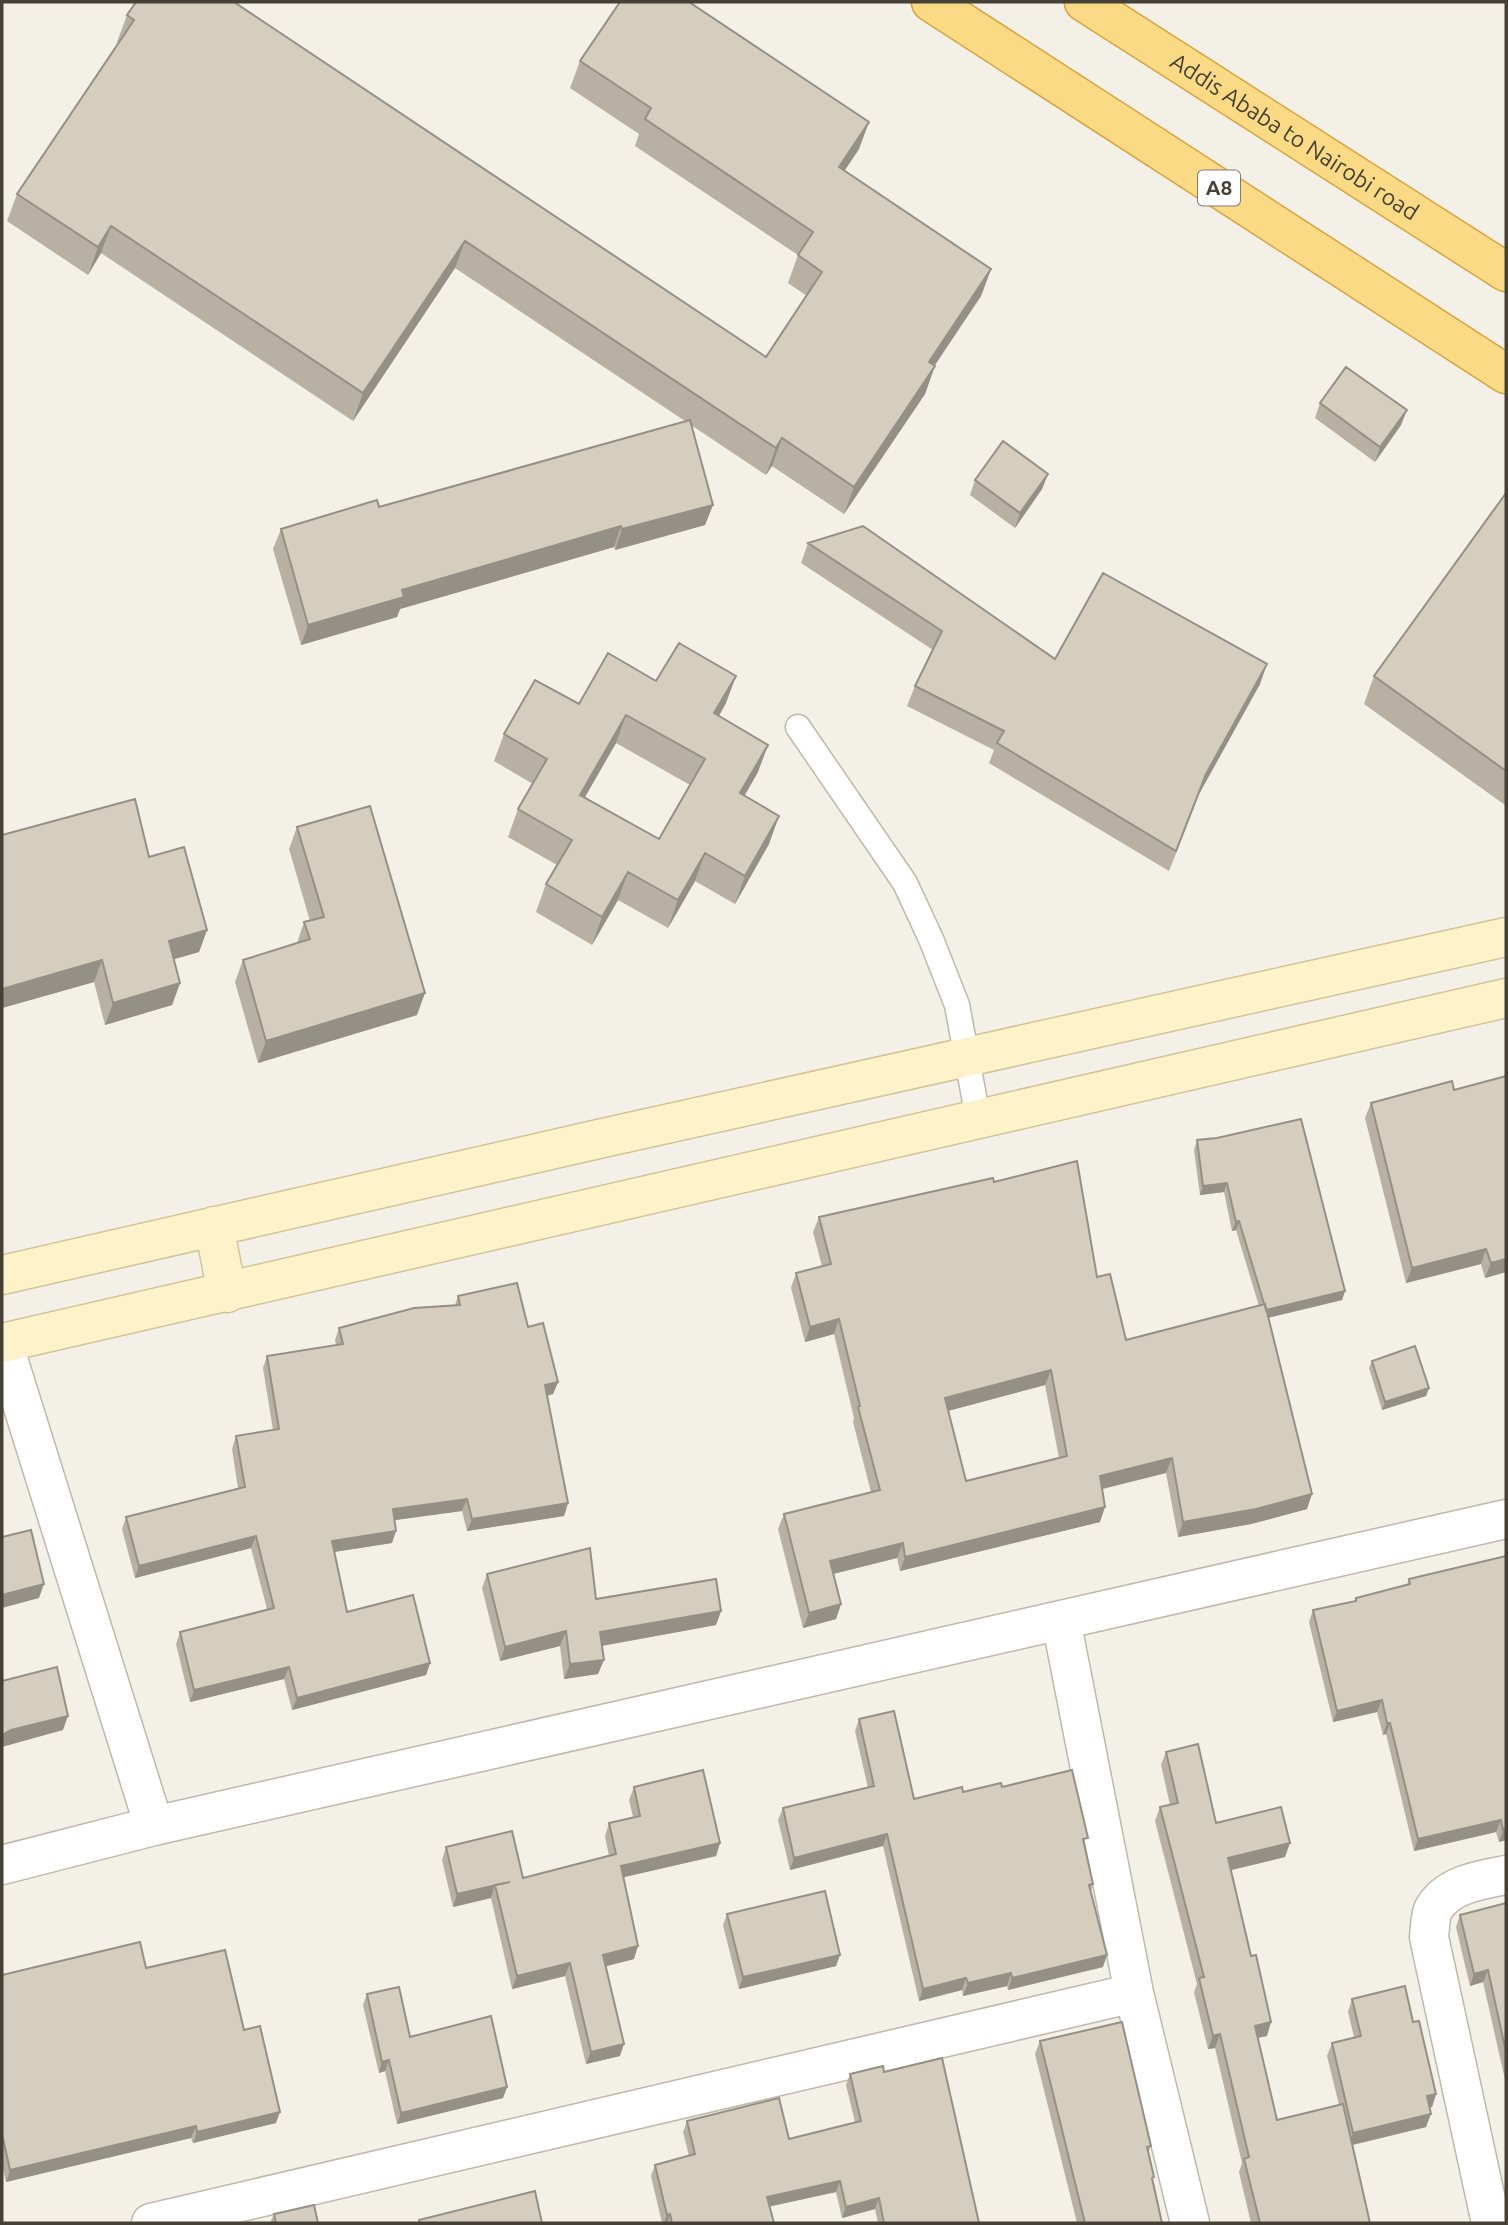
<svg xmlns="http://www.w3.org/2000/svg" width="1508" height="2225" font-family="Ubuntu,sans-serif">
<rect width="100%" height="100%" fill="#f3f0e8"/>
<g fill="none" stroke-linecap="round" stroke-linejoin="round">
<!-- service casing -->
<g stroke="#bfb8ab" stroke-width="27">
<path id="service" d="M 798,727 L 905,883 L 931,939 L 957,1005 L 978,1118"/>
</g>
<!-- minor casing -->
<g stroke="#bfb8ab" stroke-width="41">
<path id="minor" d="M 3,1343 L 154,1826
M 1061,1620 L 1134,1993 L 1190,2223
M 2,1865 L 154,1826 L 1506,1519
M 151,2223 L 1134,1993
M 1491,2223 L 1429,1937 C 1430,1929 1430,1917 1433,1910 C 1447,1884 1481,1880 1506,1875"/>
</g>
<!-- secondary casing -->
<g stroke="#d2c599" stroke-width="41">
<path id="secondary" d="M 214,1226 L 227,1293
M 2,1275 L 603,1138 L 1506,937
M 2,1343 L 1506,998"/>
</g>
<!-- trunk casing -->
<g stroke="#d8a53d" stroke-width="41">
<g id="trunk">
<path d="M 931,2 L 1506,374"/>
<path id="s1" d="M 1084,2 L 1506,272"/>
</g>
</g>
<!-- service -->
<use href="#service" stroke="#fff" stroke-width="24"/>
<!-- minor -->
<use href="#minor" stroke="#fff" stroke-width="38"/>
<!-- secondary -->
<use href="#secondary" stroke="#fdf2c9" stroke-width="38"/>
<!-- trunk -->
<use href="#trunk" stroke="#fada84" stroke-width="38"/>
</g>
<!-- wall -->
<path fill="#b7b0a3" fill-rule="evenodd" d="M 127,15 L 766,357 L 807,296 L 788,283 L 798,255 L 635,146 L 639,134 L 570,88 L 580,61 L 859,149 L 844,171 L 991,269 L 981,296 L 934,366 L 925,394 L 844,514 L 772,466 L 766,475 L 691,425 L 713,505 L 705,525 L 615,550 L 614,547 L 400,609 L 397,617 L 301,645 L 273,549 L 281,529 L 379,507 L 685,421 L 455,268 L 353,421 L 101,253 L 88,275 L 7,221 L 17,194 L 119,43 L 117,42 Z
M 1320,403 L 1401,425 L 1375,462 L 1315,418 Z
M 1048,474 L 1042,489 L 1015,528 L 970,495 L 975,480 Z
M 1506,493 L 1506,804 L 1505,805 L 1364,704 L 1374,676 Z
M 808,543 L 1055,659 L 1260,684 L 1199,794 L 1169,871 L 989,763 L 994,750 L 907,706 L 915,686 L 933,650 L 801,563 Z
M 656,681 L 726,703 L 719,716 L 758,772 L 744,796 L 769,844 L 735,904 L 695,881 L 668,928 L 618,900 L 592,945 L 536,912 L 546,884 L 557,865 L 508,837 L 518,809 L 533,784 L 494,761 L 504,734 L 579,704 ZM 616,743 L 690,785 L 659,839 L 585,797 Z
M 297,827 L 417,1015 L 258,1063 L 235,982 L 243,960 L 297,943 L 304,922 L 310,921 L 289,849 Z
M 2,835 L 149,857 L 207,930 L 199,952 L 174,959 L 180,983 L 172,1005 L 105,1025 L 94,982 L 2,1008 Z
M 1371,1103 L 1506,1272 L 1485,1278 L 1481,1264 L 1406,1283 L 1365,1118 Z
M 1197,1140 L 1345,1291 L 1342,1300 L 1268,1318 L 1307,1509 L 1251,1524 L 1178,1537 L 1166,1473 L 1102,1489 L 1100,1522 L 900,1571 L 897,1558 L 833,1574 L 841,1604 L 836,1619 L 803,1628 L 778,1529 L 784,1514 L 871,1492 L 853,1422 L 854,1418 L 834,1334 L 805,1342 L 791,1288 L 796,1273 L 822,1266 L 813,1232 L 819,1217 L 994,1182 L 1097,1277 L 1126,1340 L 1259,1306 L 1236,1230 L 1232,1231 L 1224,1192 L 1200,1195 L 1194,1150 ZM 1045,1385 L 1059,1458 L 966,1481 L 948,1411 Z
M 458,1296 L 528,1327 L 558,1382 L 553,1394 L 547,1396 L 568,1503 L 564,1516 L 467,1531 L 462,1511 L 395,1520 L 392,1543 L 334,1552 L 347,1612 L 430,1663 L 426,1675 L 292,1710 L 284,1679 L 190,1702 L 176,1644 L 180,1632 L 267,1609 L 251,1548 L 135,1578 L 122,1529 L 126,1517 L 238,1488 L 232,1449 L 236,1436 L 273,1430 L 263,1368 L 267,1356 L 336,1345 L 335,1340 L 339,1328 L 455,1305 Z
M 1372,1361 L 1429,1388 L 1426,1396 L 1382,1410 L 1369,1368 Z
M 1506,1556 L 1506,1840 L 1499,1842 L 1496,1832 L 1414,1851 L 1386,1734 L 1383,1735 L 1377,1712 L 1333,1722 L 1309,1622 L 1313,1610 L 1355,1601 L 1356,1598 L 1407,1585 L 1409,1579 Z
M 487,1574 L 596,1599 L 721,1611 L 716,1625 L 602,1646 L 598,1674 L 564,1679 L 560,1646 L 500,1661 L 482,1588 Z
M 859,1719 L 914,1799 L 1002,1787 L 1085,1847 L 1093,1884 L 1091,1891 L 1103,1967 L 1008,1990 L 1007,1986 L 963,1996 L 962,1990 L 919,2001 L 883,1846 L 790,1870 L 778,1820 L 783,1808 L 868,1788 L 855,1731 Z
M 1166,1752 L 1216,1823 L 1285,1857 L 1231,1870 L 1267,2036 L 1258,2038 L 1277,2120 L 1339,2105 L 1327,2056 L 1332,2043 L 1354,2037 L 1348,2012 L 1352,1999 L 1413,2022 L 1436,2094 L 1432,2107 L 1430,2107 L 1426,2127 L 1352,2145 L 1370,2223 L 1251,2223 L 1239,2172 L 1242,2163 L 1215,2048 L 1208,2049 L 1194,1992 L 1197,1984 L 1155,1821 L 1160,1807 L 1170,1805 L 1161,1765 Z
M 634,1787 L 720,1843 L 716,1856 L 623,1877 L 634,1959 L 606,1966 L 620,2056 L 586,2064 L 565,1976 L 512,1989 L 491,1898 L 453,1907 L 442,1860 L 446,1847 L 523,1878 L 609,1856 L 605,1836 L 609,1823 L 633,1817 L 629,1800 Z
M 1506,1903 L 1506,2084 L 1483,1982 L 1470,1986 L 1456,1927 L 1460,1915 Z
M 727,1914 L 836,1966 L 739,1989 L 723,1925 Z
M 146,1968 L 244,2030 L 276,2123 L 193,2143 L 191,2138 L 6,2182 L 2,2164 L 2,1975 Z
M 367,1994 L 410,2037 L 507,2087 L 503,2098 L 397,2124 L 385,2071 L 379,2073 L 363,2005 Z
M 1040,2041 L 1151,2146 L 1148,2153 L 1152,2181 L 1162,2223 L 1077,2223 L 1035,2054 Z
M 884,2072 L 979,2223 L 878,2223 L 875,2209 L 842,2218 L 836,2192 L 770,2206 L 774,2223 L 662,2223 L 651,2176 L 655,2165 L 689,2156 L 683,2132 L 687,2121 L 789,2139 L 855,2122 L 846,2085 L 850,2074 Z
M 274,2214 L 318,2223 L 270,2223 Z"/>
<!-- shaded-wall -->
<path fill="#959085" d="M 869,122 L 859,149 L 829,194 L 839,167 Z
M 111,226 L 101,253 L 88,275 L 98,247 Z
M 465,241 L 455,268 L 353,421 L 363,393 Z
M 991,269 L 981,296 L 919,389 L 929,362 Z
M 935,366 L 925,394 L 844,514 L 854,487 Z
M 1407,410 L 1401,425 L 1375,462 L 1380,447 Z
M 782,438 L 772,466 L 766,475 L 776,448 Z
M 1048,474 L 1042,489 L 1015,528 L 1020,513 Z
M 713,505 L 705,525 L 615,550 L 622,529 Z
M 621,526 L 614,547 L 400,609 L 397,617 L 301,645 L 308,625 L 402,590 Z
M 1267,664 L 1260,684 L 1199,794 L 1169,871 L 1206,774 Z
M 736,676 L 726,703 L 704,741 L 714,713 Z
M 626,715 L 616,743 L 570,823 L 580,795 Z
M 768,745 L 758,772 L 730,821 L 740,793 Z
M 779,816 L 769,844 L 735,904 L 745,876 Z
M 705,853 L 695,881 L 668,928 L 678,900 Z
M 628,872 L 618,900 L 592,945 L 602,917 Z
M 207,930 L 199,952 L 161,963 L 169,941 Z
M 102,960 L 94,982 L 2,1008 L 2,989 Z
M 180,983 L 172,1005 L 105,1025 L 113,1003 Z
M 425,993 L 417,1015 L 258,1063 L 266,1041 Z
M 1227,1183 L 1224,1192 L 1200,1195 L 1203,1186 Z
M 1239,1221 L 1236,1230 L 1232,1231 L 1236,1222 Z
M 1486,1249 L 1481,1264 L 1406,1283 L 1412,1268 Z
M 1506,1259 L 1506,1272 L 1485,1278 L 1491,1263 Z
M 1345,1291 L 1342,1300 L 1263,1319 L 1266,1310 Z
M 839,1319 L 834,1334 L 805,1342 L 810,1327 Z
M 1051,1370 L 1045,1385 L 940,1413 L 945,1398 Z
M 558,1382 L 553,1394 L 541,1397 L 545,1385 Z
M 1429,1388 L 1426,1396 L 1382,1410 L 1385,1402 Z
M 1172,1458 L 1166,1473 L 1094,1491 L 1100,1476 Z
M 1312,1494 L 1307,1509 L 1251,1524 L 1178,1537 L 1183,1522 Z
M 467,1499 L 462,1511 L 388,1521 L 393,1509 Z
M 568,1503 L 564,1516 L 467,1531 L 472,1519 Z
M 1105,1507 L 1100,1522 L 900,1571 L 905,1557 Z
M 396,1531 L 392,1543 L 327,1553 L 332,1541 Z
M 256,1536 L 251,1548 L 135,1578 L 139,1566 Z
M 903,1543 L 897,1558 L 825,1576 L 830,1561 Z
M 44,1584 L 39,1598 L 2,1608 L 2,1595 Z
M 841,1604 L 836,1619 L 803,1628 L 809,1613 Z
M 721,1611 L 716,1625 L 595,1647 L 600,1632 Z
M 566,1631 L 560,1646 L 500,1661 L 505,1647 Z
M 604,1660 L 598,1674 L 564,1679 L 570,1664 Z
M 430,1663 L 426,1675 L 292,1710 L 297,1698 Z
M 289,1667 L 284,1679 L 190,1702 L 194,1690 Z
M 1382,1700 L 1377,1712 L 1333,1722 L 1337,1711 Z
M 68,1716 L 63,1730 L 2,1747 L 2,1735 L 11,1730 Z
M 1387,1723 L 1390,1723 L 1386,1734 L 1383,1735 Z
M 1501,1820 L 1496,1832 L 1414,1851 L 1418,1839 Z
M 1506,1829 L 1506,1840 L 1499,1842 L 1503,1830 Z
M 887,1834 L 883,1846 L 790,1870 L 794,1858 Z
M 720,1843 L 716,1856 L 616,1879 L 621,1866 Z
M 1290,1843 L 1285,1857 L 1223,1872 L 1228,1858 Z
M 510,1882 L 495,1885 L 491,1898 L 453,1907 L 457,1894 Z
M 638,1946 L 634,1959 L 599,1968 L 603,1955 Z
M 840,1955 L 836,1966 L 739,1989 L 743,1977 Z
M 1107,1955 L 1103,1967 L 1008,1990 L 1012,1978 Z
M 570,1963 L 565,1976 L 512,1989 L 517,1976 Z
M 1488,1970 L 1483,1982 L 1470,1986 L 1474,1974 Z
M 1011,1973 L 1007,1986 L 963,1996 L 968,1983 Z
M 966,1978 L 962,1990 L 919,2001 L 923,1989 Z
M 1271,2022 L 1267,2036 L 1250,2039 L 1255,2026 Z
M 1220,2034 L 1215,2048 L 1208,2049 L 1213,2036 Z
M 624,2044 L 620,2056 L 586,2064 L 591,2052 Z
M 389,2060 L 385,2071 L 379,2073 L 382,2062 Z
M 507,2087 L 503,2098 L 397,2124 L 401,2113 Z
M 1436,2094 L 1432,2107 L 1422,2109 L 1427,2096 Z
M 280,2112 L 276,2123 L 193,2143 L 197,2132 Z
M 1431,2114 L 1426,2127 L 1348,2146 L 1353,2133 Z
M 196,2126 L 191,2138 L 6,2182 L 10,2170 Z
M 840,2181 L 836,2192 L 763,2208 L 767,2197 Z
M 879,2198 L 875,2209 L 842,2218 L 846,2207 Z
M 670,2214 L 667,2223 L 664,2223 L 667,2215 Z"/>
<!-- building -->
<path fill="#d5cdbe" stroke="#959085" stroke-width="2" fill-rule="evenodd" d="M 136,2 L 234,2 L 766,357 L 822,272 L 798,255 L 813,232 L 645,119 L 651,108 L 580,61 L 620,2 L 689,2 L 869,122 L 839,167 L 991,269 L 929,362 L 935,366 L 854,487 L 782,438 L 776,448 L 465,241 L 363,393 L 111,226 L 98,247 L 17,194 L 134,20 L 127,15 Z
M 1346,367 L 1407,410 L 1380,447 L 1320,403 Z
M 690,420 L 713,505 L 622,529 L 621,526 L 402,590 L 404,597 L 308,625 L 281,529 L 377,500 L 379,507 Z
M 1003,441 L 1048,474 L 1020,513 L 975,480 Z
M 1506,493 L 1506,771 L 1374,676 Z
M 863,526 L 1055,659 L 1103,573 L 1267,664 L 1206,774 L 1176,851 L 997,743 L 1004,731 L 915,686 L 942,631 L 808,543 Z
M 679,643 L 736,676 L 714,713 L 768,745 L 740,793 L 779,816 L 745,876 L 705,853 L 678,900 L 628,872 L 602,917 L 546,884 L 572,840 L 518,809 L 547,759 L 504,734 L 535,680 L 579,704 L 608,653 L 656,681 ZM 626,715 L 705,759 L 659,839 L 580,795 Z
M 135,799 L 149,857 L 184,847 L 207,930 L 169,941 L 180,983 L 113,1003 L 102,960 L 2,989 L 2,835 Z
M 370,806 L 425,993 L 266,1041 L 243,960 L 310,939 L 304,922 L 324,917 L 297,827 Z
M 1506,1076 L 1506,1259 L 1491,1263 L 1486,1249 L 1412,1268 L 1371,1103 L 1452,1081 L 1454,1090 Z
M 1301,1119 L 1345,1291 L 1266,1310 L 1239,1221 L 1236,1222 L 1227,1183 L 1203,1186 L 1197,1140 L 1217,1138 Z
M 1077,1161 L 1097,1277 L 1110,1274 L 1126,1340 L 1265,1304 L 1312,1494 L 1256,1509 L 1183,1522 L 1172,1458 L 1100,1476 L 1105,1507 L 905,1557 L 903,1543 L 830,1561 L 841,1604 L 809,1613 L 784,1514 L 880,1490 L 858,1407 L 860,1406 L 839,1319 L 810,1327 L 796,1273 L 831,1264 L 819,1217 L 993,1178 L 994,1182 ZM 1051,1370 L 1067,1456 L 966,1481 L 945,1398 Z
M 517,1283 L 528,1327 L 543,1323 L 558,1382 L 545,1385 L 568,1503 L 472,1519 L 467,1499 L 393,1509 L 396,1531 L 332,1541 L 347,1612 L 413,1595 L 430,1663 L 297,1698 L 289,1667 L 194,1690 L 180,1632 L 274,1608 L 256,1536 L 139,1566 L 126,1517 L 245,1487 L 236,1436 L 279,1429 L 267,1356 L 343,1344 L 339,1328 L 414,1308 L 460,1305 L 458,1296 Z
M 1415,1346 L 1429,1388 L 1385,1402 L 1372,1361 Z
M 31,1530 L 44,1584 L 2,1595 L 2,1537 Z
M 590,1548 L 596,1599 L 716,1579 L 721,1611 L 600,1632 L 604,1660 L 570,1664 L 566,1631 L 505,1647 L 487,1574 Z
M 1506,1556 L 1506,1829 L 1503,1830 L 1501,1820 L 1418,1839 L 1390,1723 L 1387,1723 L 1382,1700 L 1337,1711 L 1313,1610 L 1356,1601 L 1356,1598 L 1410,1584 L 1409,1579 Z
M 57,1667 L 68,1716 L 11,1730 L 2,1735 L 2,1681 Z
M 894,1711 L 914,1799 L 962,1787 L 963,1792 L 1001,1783 L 1002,1787 L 1072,1770 L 1088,1838 L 1083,1839 L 1093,1884 L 1089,1885 L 1107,1955 L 1012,1978 L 1011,1973 L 968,1983 L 966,1978 L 923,1989 L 887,1834 L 794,1858 L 783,1808 L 874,1786 L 859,1719 Z
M 1198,1744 L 1216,1823 L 1281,1807 L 1290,1843 L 1228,1858 L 1251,1956 L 1256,1955 L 1271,2022 L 1255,2026 L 1277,2120 L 1343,2104 L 1370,2223 L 1260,2223 L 1244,2159 L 1249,2157 L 1220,2034 L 1213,2036 L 1199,1978 L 1204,1977 L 1160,1807 L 1178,1803 L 1166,1752 Z
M 703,1770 L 720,1843 L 621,1866 L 638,1946 L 603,1955 L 624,2044 L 591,2052 L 570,1963 L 517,1976 L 495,1885 L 510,1882 L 457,1894 L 446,1847 L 512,1831 L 523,1878 L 616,1854 L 609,1823 L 640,1816 L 634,1787 Z
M 825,1891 L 840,1955 L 743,1977 L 727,1914 Z
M 1506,1903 L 1506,2052 L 1488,1970 L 1474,1974 L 1460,1915 Z
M 140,1942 L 146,1968 L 225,1950 L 244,2030 L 260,2026 L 280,2112 L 197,2132 L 196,2126 L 10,2170 L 2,2134 L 2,1975 Z
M 1405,1986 L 1413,2022 L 1419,2021 L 1436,2094 L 1427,2096 L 1431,2114 L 1353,2133 L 1332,2043 L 1361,2036 L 1352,1999 Z
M 399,1987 L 410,2037 L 491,2016 L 507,2087 L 401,2113 L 389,2060 L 382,2062 L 367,1994 Z
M 1122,2022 L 1151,2146 L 1147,2147 L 1154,2177 L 1152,2178 L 1162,2223 L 1085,2223 L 1040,2041 Z
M 942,2058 L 979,2223 L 884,2223 L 879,2198 L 846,2207 L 840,2181 L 767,2197 L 774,2223 L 672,2223 L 670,2214 L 667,2215 L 655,2165 L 695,2154 L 687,2121 L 779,2098 L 789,2139 L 861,2121 L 850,2074 L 883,2066 L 884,2072 Z
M 535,2191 L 542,2223 L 419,2223 L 419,2220 Z
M 314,2205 L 318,2223 L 276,2223 L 274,2214 Z"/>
<g text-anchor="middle" stroke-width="5" stroke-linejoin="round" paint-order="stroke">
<!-- shield labels -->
<rect fill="#fff" stroke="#7e7a73" stroke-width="2" x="1198" y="170.5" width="42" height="35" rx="5"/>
<g font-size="21" font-weight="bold" fill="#464137">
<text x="1219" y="195">A8</text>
</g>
<!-- street labels -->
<g font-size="23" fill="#464137" stroke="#fff">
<text dy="8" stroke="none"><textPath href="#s1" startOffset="250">Addis Ababa to Nairobi road</textPath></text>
</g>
</g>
<!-- border -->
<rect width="1508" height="2225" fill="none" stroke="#464137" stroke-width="7"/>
</svg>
